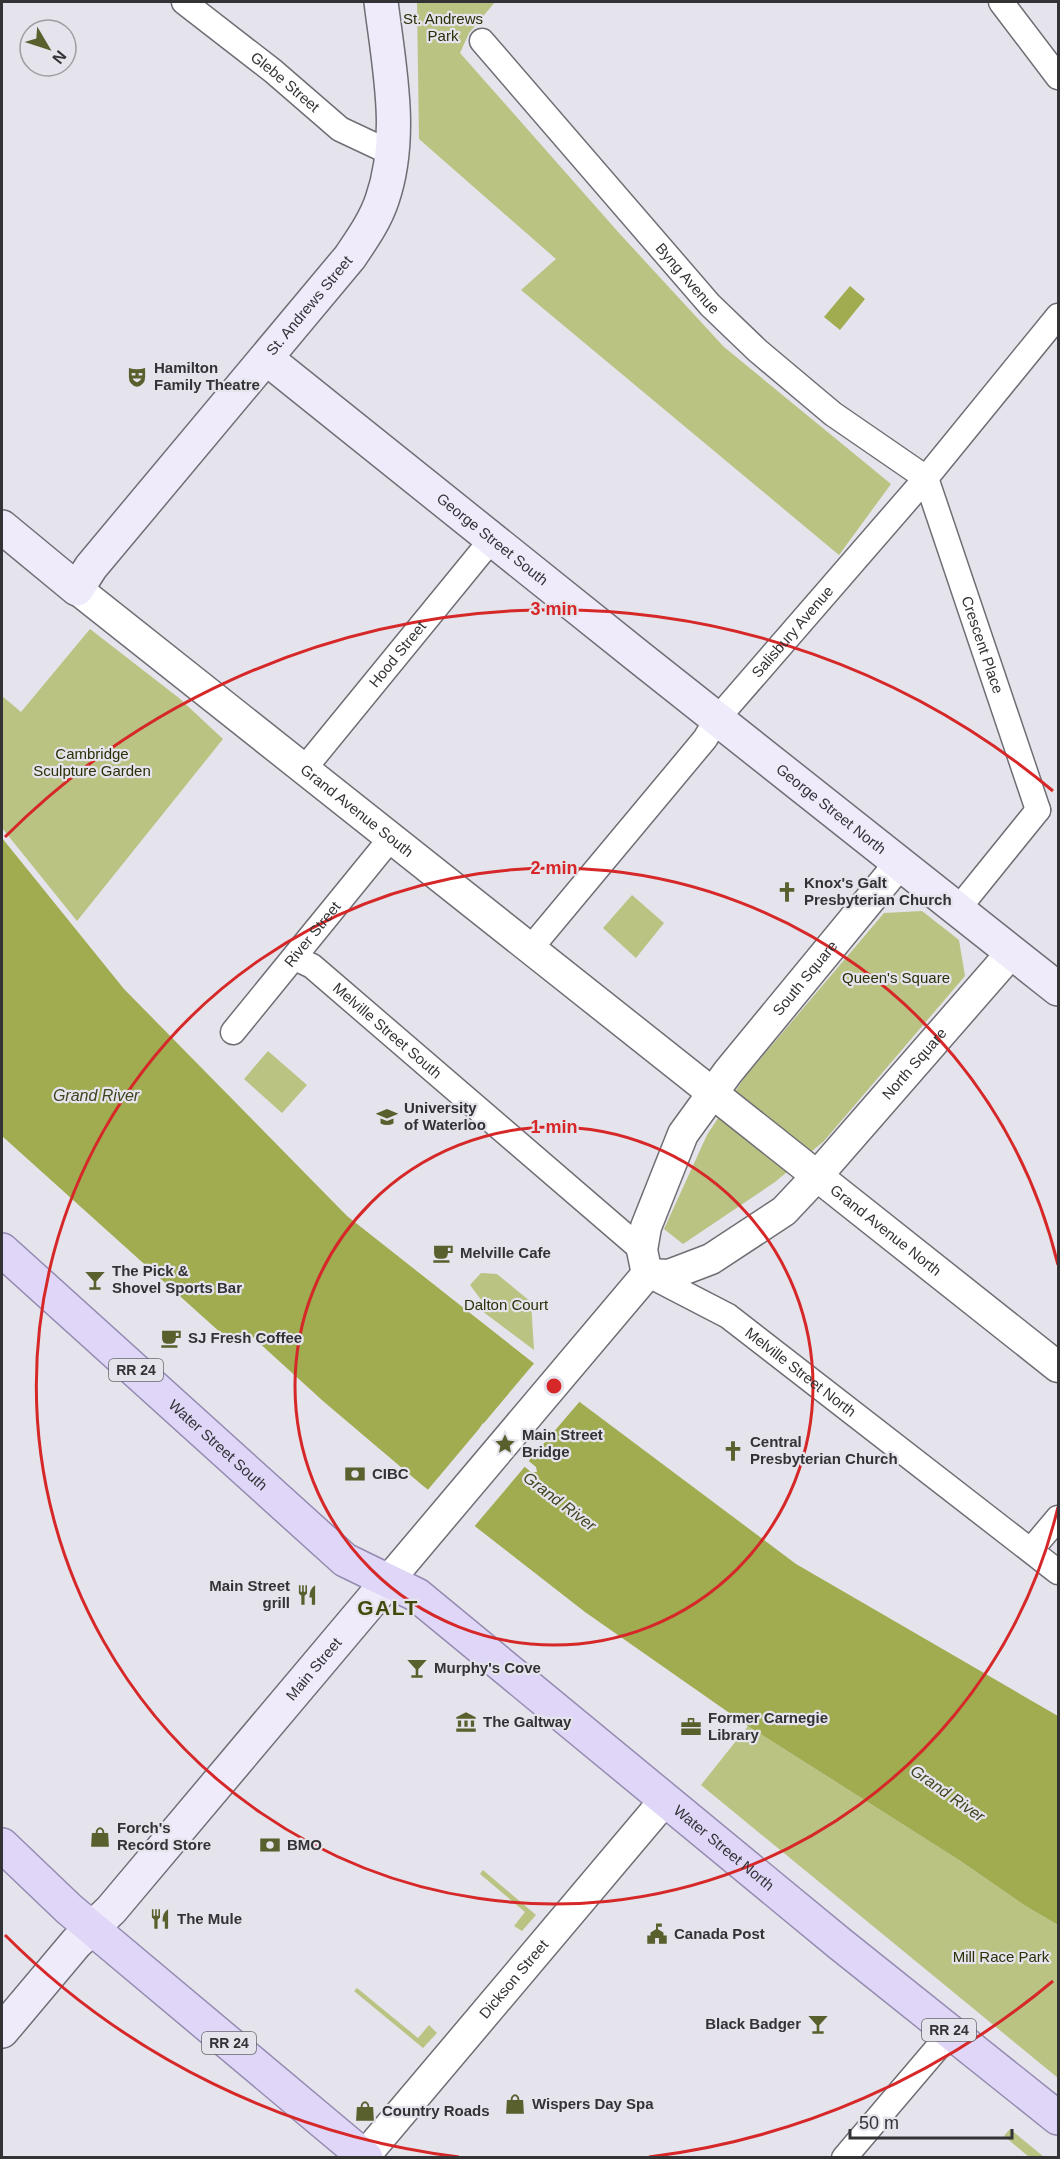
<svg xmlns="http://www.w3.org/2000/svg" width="1060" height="2159" font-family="Helvetica,sans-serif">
<rect width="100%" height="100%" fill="#e5e3eb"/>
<!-- green -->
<path fill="#bac382" d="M 417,2 L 495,2 L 469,33 L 460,53 L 619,233 L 724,347 L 891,484 L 839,555 L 521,290 L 556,259 L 419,139 Z
M 90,629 L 179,698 L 223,739 L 77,921 L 2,828 L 2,696 L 21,712 Z
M 632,895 L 664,923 L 636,958 L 603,928 Z
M 922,911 L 959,940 L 965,976 L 824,1141 L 775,1182 L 683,1244 L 664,1229 L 707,1135 L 744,1078 L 884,913 Z
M 268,1051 L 307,1085 L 282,1113 L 244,1079 Z
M 481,1273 L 497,1274 L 531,1302 L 534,1350 L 478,1308 L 482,1301 L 470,1285 Z
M 748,1726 L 959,1860 L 1024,1905 L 1058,1925 L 1058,2078 L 701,1785 Z
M 483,1870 L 536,1915 L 522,1931 L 514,1926 L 525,1912 L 480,1874 Z
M 357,1988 L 418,2038 L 429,2025 L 437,2033 L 423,2048 L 354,1991 Z
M 1010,2129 L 1044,2157 L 1029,2157 L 1004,2136 Z"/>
<!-- water -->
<path fill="#a1ab50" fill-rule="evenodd" d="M 850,286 L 865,299 L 840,330 L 824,317 Z
M 2,838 L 124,989 L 347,1216 L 536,1365 L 581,1403 L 796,1564 L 1058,1716 L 1058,1925 L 1024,1905 L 959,1860 L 748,1726 L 585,1612 L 422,1485 L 323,1401 L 245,1330 L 232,1343 L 2,1136 ZM 483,1423 L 536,1467 L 537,1472 L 531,1472 L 479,1429 Z"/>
<!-- pier -->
<path fill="#e5e3eb" d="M 536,1361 L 581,1400 L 527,1463 L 484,1427 L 483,1428 L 527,1464 L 473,1528 L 426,1492 Z"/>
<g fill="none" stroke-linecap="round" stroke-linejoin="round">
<!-- minor casing -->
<g stroke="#706e75" stroke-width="27">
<g id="minor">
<path id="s1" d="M 184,2 L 273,71 L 340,129 L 391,153"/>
<path d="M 1001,2 L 1058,77"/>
<path id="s2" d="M 482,41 L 710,305 L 758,351 L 833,414 L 926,478"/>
<path id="s3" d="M 926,478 L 1038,810"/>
<path id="s4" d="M 304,769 L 492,539"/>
<path d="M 958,909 L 1038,810"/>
<path id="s5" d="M 530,949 L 705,739 L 717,719 L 926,478 L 1058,316"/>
<path id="s6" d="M 295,958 L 312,966 L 642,1250"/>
<path id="s7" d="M 233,1032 L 391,838"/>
<path id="s8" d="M 647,1274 L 728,1316 L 1058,1572"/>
<path d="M 1031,1550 L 1058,1518"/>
<path d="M 844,2158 L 951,2032"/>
</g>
</g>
<!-- tertiary casing -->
<g stroke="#706e75" stroke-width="33">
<g id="tertiary">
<path id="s9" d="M 77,589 L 1058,1367"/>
<path id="s10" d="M 647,1274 L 669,1275 L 711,1259 L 784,1211 L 816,1177 L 1012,952"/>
<path id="s11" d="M 647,1274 L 642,1250 L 646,1227 L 683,1134 L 728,1072 L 900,863"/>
<path d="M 388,1581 L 647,1274"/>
<path id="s12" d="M 363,2158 L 665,1800"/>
</g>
</g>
<!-- secondary casing -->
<g stroke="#706e75" stroke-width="36">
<g id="secondary">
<path id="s13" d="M 266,358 L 639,657 L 1058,989"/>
<path id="s14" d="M 2,527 L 77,589 L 91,567 L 350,257 C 362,239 375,221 382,200 C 404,137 389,66 381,2"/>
<path id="s15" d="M 2,2031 L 76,1943 L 111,1910 L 388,1581"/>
</g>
</g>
<!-- primary casing -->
<g stroke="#958bb1" stroke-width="36">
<g id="primary">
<path id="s16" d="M 2,1250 L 345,1560 L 417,1595 L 839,1943 L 1058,2118"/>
<path d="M 2,1845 L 69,1909 L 366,2158"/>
</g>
</g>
<!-- minor -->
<use href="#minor" stroke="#fff" stroke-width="24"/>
<!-- tertiary -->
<use href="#tertiary" stroke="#fff" stroke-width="30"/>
<!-- secondary -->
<use href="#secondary" stroke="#efebfb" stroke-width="33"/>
<!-- primary -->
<use href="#primary" stroke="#dfd6f8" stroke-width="33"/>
</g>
<!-- distance rings -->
<g fill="none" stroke="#d62828" stroke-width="3">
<circle cx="554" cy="1386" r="259"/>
<path d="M1058 1507A518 518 0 1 1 1058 1265"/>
<path d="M1053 1981A777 777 0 0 1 649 2157M459 2157A777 777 0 0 1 5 1935M5 837A777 777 0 0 1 1053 791"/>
</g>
<!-- icons -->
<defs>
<g id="theatre-bare" transform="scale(1.62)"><path d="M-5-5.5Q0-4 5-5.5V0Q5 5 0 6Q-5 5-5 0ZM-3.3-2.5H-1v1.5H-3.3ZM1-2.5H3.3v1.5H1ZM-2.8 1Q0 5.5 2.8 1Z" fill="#595f2d" stroke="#e5e3eb" stroke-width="2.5" paint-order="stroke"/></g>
<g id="church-bare" transform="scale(1.62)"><path d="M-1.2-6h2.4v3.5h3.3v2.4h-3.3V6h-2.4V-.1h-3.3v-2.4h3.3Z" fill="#595f2d" stroke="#e5e3eb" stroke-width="2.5" paint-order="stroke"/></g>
<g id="university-bare" transform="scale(1.62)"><path d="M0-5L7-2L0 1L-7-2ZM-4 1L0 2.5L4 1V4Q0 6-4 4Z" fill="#595f2d" stroke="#e5e3eb" stroke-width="2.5" paint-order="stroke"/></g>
<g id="cafe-bare" transform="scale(1.62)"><path d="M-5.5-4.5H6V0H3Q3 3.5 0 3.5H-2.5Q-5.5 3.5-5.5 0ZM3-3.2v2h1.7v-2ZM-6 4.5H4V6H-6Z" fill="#595f2d" stroke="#e5e3eb" stroke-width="2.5" paint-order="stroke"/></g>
<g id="bar-bare" transform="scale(1.62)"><path d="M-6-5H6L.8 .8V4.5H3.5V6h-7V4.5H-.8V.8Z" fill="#595f2d" stroke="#e5e3eb" stroke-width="2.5" paint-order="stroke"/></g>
<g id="sight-bare" transform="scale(1.62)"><path d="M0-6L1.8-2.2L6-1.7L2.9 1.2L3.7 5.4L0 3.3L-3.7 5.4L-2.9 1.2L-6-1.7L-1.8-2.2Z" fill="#595f2d" stroke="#e5e3eb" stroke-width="2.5" paint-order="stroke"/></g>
<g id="bank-bare" transform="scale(1.62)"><path d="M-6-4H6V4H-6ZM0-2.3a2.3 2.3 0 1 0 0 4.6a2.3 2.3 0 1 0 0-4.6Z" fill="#595f2d" stroke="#e5e3eb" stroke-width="2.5" paint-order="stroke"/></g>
<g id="restaurant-bare" transform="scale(1.62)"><path d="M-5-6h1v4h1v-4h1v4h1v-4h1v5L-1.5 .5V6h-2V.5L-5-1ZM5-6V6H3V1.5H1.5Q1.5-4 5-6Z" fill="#595f2d" stroke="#e5e3eb" stroke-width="2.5" paint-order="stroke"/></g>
<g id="museum-bare" transform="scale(1.62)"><path d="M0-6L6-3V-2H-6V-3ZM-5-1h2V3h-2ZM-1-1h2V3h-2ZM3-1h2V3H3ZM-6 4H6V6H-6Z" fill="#595f2d" stroke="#e5e3eb" stroke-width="2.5" paint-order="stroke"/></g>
<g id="office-bare" transform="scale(1.62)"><path d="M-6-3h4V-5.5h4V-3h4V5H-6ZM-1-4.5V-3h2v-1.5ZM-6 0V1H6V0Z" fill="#595f2d" stroke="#e5e3eb" stroke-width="2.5" paint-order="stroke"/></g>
<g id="shop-bare" transform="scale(1.62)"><path d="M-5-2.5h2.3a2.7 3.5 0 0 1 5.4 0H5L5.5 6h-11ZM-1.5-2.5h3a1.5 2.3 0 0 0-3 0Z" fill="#595f2d" stroke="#e5e3eb" stroke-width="2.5" paint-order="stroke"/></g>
<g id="civic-bare" transform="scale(1.62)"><path d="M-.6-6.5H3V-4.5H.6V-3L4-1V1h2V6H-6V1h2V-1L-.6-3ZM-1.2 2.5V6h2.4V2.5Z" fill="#595f2d" stroke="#e5e3eb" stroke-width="2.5" paint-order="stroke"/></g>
</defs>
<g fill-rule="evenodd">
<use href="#theatre-bare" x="137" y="377"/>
<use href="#church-bare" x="787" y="892"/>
<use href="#university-bare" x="387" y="1117"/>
<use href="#cafe-bare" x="443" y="1253"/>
<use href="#bar-bare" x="95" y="1280"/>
<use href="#cafe-bare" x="171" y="1338"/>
<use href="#sight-bare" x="505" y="1444"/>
<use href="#church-bare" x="733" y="1451"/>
<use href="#bank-bare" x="355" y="1474"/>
<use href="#restaurant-bare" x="307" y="1595"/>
<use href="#bar-bare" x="417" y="1668"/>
<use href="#museum-bare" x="466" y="1722"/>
<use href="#office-bare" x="691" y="1727"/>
<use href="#shop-bare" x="100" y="1837"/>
<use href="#bank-bare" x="270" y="1845"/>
<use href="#restaurant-bare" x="160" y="1919"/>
<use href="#civic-bare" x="657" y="1934"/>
<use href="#bar-bare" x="818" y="2024"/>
<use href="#shop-bare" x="515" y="2104"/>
<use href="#shop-bare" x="365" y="2111"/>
</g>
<g text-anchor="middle" stroke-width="4.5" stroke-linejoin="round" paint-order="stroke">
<!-- shield labels -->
<g fill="#e5e3eb" stroke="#68686c" stroke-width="1.5">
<rect x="109" y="1359" width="54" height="22" rx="4.5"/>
<rect x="922" y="2019" width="54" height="22" rx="4.5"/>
<rect x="202" y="2032" width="54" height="22" rx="4.5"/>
</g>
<g font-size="14" font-weight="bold" fill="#333336">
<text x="136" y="1375">RR 24</text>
<text x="949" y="2035">RR 24</text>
<text x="229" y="2048">RR 24</text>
</g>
<!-- park labels -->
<g font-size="15" fill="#2c3008" stroke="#e5e3eb">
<text x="443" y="24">St. Andrews<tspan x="443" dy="17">Park</tspan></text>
<text x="92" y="759">Cambridge<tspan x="92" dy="17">Sculpture Garden</tspan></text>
<text x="896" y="983">Queen's Square</text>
<text x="506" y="1310">Dalton Court</text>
<text x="1001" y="1962">Mill Race Park</text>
</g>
<!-- street labels -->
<g font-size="15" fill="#333336" stroke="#e5e3eb">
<text dy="5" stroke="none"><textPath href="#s1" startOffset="129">Glebe Street</textPath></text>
<text dy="5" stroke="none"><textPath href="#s2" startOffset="314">Byng Avenue</textPath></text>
<text dy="5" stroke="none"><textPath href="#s14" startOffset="464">St. Andrews Street</textPath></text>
<text dy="5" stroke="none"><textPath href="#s13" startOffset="290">George Street South</textPath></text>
<text dy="5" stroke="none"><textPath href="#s5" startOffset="412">Salisbury Avenue</textPath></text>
<text dy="5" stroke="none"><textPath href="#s3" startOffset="176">Crescent Place</textPath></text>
<text dy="5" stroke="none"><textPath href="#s4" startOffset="148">Hood Street</textPath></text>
<text dy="5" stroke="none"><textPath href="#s13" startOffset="723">George Street North</textPath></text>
<text dy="5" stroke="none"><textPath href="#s9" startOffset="357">Grand Avenue South</textPath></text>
<text dy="5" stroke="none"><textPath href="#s7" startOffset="126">River Street</textPath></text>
<text dy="5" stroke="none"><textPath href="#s11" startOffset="346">South Square</textPath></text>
<text dy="5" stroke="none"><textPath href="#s6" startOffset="118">Melville Street South</textPath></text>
<text dy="5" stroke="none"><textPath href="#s10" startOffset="351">North Square</textPath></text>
<text dy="5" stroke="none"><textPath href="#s9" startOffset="1032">Grand Avenue North</textPath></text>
<text dy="5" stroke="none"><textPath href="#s8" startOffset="183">Melville Street North</textPath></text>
<text dy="5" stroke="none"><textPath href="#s16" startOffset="291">Water Street South</textPath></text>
<text dy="5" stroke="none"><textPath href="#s15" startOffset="478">Main Street</textPath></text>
<text dy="5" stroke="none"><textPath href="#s16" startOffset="940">Water Street North</textPath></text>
<text dy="5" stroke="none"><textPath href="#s12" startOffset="234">Dickson Street</textPath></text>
</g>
<!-- poi labels -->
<g font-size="15" font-weight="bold" fill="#333336" stroke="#e5e3eb" text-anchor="start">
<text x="154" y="373">Hamilton<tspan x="154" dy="17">Family Theatre</tspan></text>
<text x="804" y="888">Knox's Galt<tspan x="804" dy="17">Presbyterian Church</tspan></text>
<text x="404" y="1113">University<tspan x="404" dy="17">of Waterloo</tspan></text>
<text x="460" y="1258">Melville Cafe</text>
<text x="112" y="1276">The Pick &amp;<tspan x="112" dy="17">Shovel Sports Bar</tspan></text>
<text x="188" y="1343">SJ Fresh Coffee</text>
<text x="522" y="1440">Main Street<tspan x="522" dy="17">Bridge</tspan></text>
<text x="750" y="1447">Central<tspan x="750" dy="17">Presbyterian Church</tspan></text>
<text x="372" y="1479">CIBC</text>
<text x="290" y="1591" text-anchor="end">Main Street<tspan x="290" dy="17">grill</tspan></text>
<text x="434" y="1673">Murphy's Cove</text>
<text x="708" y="1723">Former Carnegie<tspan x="708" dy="17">Library</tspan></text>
<text x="483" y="1727">The Galtway</text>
<text x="117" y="1833">Forch's<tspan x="117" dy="17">Record Store</tspan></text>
<text x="287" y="1850">BMO</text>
<text x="177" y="1924">The Mule</text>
<text x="674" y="1939">Canada Post</text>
<text x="801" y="2029" text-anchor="end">Black Badger</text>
<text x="532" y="2109">Wispers Day Spa</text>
<text x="382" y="2116">Country Roads</text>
</g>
<!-- water labels -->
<g font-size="16" font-style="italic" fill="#41451f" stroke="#e5e3eb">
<text x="96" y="1101">Grand River</text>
<text transform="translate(560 1501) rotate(37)" y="6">Grand River</text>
<text transform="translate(948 1793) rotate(35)" y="6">Grand River</text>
</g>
<!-- district labels -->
<g font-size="21" font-weight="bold" letter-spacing="1.5" fill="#43480b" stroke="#e5e3eb">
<text x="388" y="1615">GALT</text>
</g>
</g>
<circle cx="554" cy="1386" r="9" fill="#d62828" stroke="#e5e3eb" stroke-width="3"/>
<g font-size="18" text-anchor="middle" font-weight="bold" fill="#d62828" stroke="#e5e3eb" stroke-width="4.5" stroke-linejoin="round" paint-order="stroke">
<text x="554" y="615">3 min</text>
<text x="554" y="874">2 min</text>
<text x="554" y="1133">1 min</text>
</g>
<!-- border -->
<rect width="1060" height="2159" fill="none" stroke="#333336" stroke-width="6"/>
<!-- north arrow -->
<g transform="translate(48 48) rotate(129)"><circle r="28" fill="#e5e3eb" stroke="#9e9da3" stroke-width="1.5"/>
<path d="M0-4.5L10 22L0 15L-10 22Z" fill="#595f2d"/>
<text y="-9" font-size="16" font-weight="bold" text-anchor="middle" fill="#333336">N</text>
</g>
<!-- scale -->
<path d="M850 2129v9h162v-9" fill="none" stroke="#333336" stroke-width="3"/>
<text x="859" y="2129" font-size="18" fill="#333336" stroke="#e5e3eb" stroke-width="4.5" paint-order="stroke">50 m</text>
</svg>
